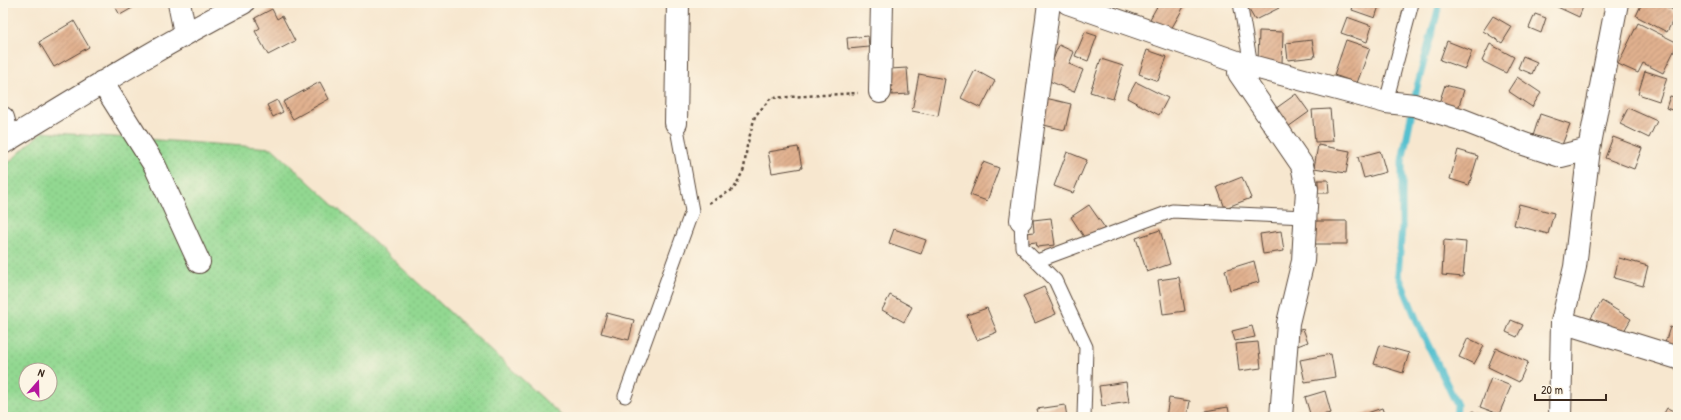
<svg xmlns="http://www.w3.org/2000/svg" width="1681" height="420" font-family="'Patrick Hand',sans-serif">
<defs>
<pattern id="grass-dots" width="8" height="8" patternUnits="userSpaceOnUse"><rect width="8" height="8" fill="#92d891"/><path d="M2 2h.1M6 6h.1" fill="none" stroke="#7fba7d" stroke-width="1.8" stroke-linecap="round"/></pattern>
<pattern id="building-hatch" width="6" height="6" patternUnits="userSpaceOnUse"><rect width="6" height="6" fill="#e1b18f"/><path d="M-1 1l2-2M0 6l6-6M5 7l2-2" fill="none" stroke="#b89074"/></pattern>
</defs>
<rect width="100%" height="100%" fill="#fcf5e5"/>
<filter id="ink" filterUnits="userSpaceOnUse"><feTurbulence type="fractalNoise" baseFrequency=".025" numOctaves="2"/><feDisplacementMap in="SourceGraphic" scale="8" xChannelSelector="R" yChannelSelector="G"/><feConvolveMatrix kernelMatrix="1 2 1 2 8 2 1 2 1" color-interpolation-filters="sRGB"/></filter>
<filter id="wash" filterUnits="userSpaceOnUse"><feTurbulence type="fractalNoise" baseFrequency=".012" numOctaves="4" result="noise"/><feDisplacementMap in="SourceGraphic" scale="16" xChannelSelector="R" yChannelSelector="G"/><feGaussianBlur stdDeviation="0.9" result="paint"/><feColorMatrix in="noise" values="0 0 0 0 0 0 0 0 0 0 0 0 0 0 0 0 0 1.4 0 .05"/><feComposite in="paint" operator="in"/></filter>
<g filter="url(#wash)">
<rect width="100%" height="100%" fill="#f7e7cf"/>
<!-- grass -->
<path fill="url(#grass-dots)" stroke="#668158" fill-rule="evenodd" d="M 42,132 L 272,148 L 563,417 L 3,417 L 3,168 ZM 26,370 L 50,370 L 50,394 L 26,394 Z"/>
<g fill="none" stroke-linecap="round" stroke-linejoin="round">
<!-- stream -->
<path stroke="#54c0cf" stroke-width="7" d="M 1440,3 L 1417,87 L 1402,161 L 1402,228 L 1398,274 L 1419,326 L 1457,405 L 1456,417"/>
</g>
<g id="blocks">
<!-- building -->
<path fill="url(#building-hatch)" d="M 113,3 L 132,3 L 134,7 L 120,15 Z
M 1125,3 L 1136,3 L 1134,7 Z
M 1159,3 L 1186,3 L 1170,31 L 1150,19 Z
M 1245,3 L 1276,3 L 1279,8 L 1255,20 Z
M 1354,3 L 1380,3 L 1375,18 L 1352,10 Z
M 1552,3 L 1574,3 L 1583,7 L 1579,17 L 1551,4 Z
M 1642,3 L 1660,3 L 1677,12 L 1667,32 L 1636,16 Z
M 272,9 L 277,19 L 282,16 L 295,41 L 268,55 L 255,31 L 260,28 L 255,18 Z
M 1535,14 L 1546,18 L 1541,33 L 1529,28 Z
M 1493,16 L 1512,27 L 1502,43 L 1483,31 Z
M 1347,17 L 1372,26 L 1367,42 L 1341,33 Z
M 74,21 L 89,47 L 54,67 L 39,42 Z
M 1638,23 L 1678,43 L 1663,73 L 1643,63 L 1638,73 L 1618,64 Z
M 1259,31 L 1283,32 L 1282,63 L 1258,62 Z
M 1085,32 L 1097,36 L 1088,61 L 1075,56 Z
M 868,36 L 869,47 L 848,49 L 847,38 Z
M 1312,40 L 1315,57 L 1288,60 L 1286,43 Z
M 1346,40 L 1370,48 L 1357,83 L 1334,75 Z
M 1447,41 L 1472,51 L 1465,69 L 1440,60 Z
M 1490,44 L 1514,57 L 1506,73 L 1482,61 Z
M 1059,45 L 1074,52 L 1069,64 L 1083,70 L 1074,92 L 1045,79 Z
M 1147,50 L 1167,57 L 1158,81 L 1139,74 Z
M 1523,56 L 1537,62 L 1532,74 L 1518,68 Z
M 1101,59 L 1123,66 L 1113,99 L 1090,92 Z
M 907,68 L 909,94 L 892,95 L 890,69 Z
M 975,70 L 995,81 L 981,108 L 961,98 Z
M 1645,71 L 1667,78 L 1659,101 L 1638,94 Z
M 919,74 L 945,79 L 938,116 L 912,111 Z
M 1517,77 L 1541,93 L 1532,107 L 1508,91 Z
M 320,82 L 329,99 L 293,119 L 283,102 Z
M 1136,82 L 1168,98 L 1159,115 L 1127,98 Z
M 1445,85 L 1464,90 L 1457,112 L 1438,106 Z
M 1296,94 L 1309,112 L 1288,127 L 1275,109 Z
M 1670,96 L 1678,98 L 1678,112 L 1666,108 Z
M 1041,97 L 1071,104 L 1065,130 L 1035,123 Z
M 277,100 L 283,112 L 273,117 L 267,105 Z
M 1628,108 L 1657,121 L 1649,138 L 1620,124 Z
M 1330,109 L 1333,141 L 1315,142 L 1312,110 Z
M 1540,114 L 1570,124 L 1562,145 L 1533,136 Z
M 1613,137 L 1642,148 L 1634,169 L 1605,158 Z
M 1318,145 L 1350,151 L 1346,173 L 1314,168 Z
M 798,147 L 802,168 L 772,173 L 768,152 Z
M 1458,150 L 1478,156 L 1469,185 L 1450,179 Z
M 1380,151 L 1386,172 L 1364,178 L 1358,157 Z
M 1067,152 L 1087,160 L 1073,193 L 1054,186 Z
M 983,162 L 999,168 L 987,201 L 970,195 Z
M 1242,177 L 1251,198 L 1225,208 L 1217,187 Z
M 1318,180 L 1328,180 L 1329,193 L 1318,193 Z
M 1519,204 L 1554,213 L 1548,234 L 1514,225 Z
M 1089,205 L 1105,228 L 1086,240 L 1071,217 Z
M 1051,218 L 1055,245 L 1037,247 L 1036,242 L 1028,243 L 1027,233 L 1034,232 L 1033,220 Z
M 1315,221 L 1347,221 L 1347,244 L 1315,244 Z
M 894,229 L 926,240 L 921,254 L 889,243 Z
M 1160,230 L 1170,264 L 1147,272 L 1136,238 Z
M 1281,231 L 1284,251 L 1263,254 L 1260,234 Z
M 1444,240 L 1466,242 L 1463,277 L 1442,275 Z
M 1619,258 L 1648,266 L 1643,286 L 1614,278 Z
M 1254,261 L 1259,282 L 1230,290 L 1225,270 Z
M 1179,277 L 1185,311 L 1163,314 L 1158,280 Z
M 1044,287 L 1056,314 L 1035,323 L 1023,296 Z
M 890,295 L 912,307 L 904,322 L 882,310 Z
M 1602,301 L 1631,319 L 1621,336 L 1591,318 Z
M 987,308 L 997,332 L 977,340 L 967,315 Z
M 607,313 L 634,320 L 629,340 L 601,333 Z
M 1511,320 L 1523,325 L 1517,337 L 1506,332 Z
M 1252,326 L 1255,337 L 1235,341 L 1232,331 Z
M 1670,327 L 1678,330 L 1678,347 L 1665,343 Z
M 1303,329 L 1308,342 L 1292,348 L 1288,334 Z
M 1468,338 L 1484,346 L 1474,364 L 1459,357 Z
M 1258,342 L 1261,368 L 1239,371 L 1236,344 Z
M 1380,345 L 1409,353 L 1403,373 L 1374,364 Z
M 1496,348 L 1528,362 L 1519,382 L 1488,367 Z
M 1331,354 L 1335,377 L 1305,382 L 1300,360 Z
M 1491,378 L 1511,386 L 1499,414 L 1480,407 Z
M 1126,382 L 1129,402 L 1102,406 L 1099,386 Z
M 1325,391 L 1331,413 L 1311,417 L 1305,397 Z
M 1169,398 L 1190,401 L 1187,417 L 1166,417 Z
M 1065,405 L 1067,417 L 1039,417 L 1037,409 Z
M 1228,407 L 1230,417 L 1206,417 L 1205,411 Z
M 1382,408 L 1385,417 L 1356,417 Z
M 1667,408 L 1678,413 L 1678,417 L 1662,417 Z
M 1473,411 L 1483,417 L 1469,417 Z"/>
</g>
</g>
<g filter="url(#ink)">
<use href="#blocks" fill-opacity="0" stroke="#574639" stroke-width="1"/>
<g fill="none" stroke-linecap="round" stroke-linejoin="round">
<!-- lane casing -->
<g stroke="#574639" stroke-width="15">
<path id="lane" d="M 1240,3 L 1251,65
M 1386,102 L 1412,3
M 1021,220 L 1022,247 L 1055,280 L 1086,347 L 1084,417
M 1037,261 L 1172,211 L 1306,217
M 625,396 L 692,211 L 676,123"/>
</g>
<!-- street casing -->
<g stroke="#574639" stroke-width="24">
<path id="street" d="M 179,3 L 185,33
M 1068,3 L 1240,63 L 1386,102 L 1414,105 L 1460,119 L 1524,144 L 1561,156 L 1589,149
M 1240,63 L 1239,73 L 1302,165 L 1307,189 L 1303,261 L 1288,323 L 1281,417
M 102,82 L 155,166 L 199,262
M 880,92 L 882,3
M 3,118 L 9,140
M 676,123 L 678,3
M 3,143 C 82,95 160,46 243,3
M 1021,220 L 1049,3
M 1562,322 L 1678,358
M 1560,417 L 1562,322 L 1575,267 L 1589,149 L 1617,3"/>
</g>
<!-- path -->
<path stroke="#574639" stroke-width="2.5" stroke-dasharray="3 3" stroke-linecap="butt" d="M 709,203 L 734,189 L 744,169 L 747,146 L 755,116 L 771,98 L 858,93"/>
<!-- lane -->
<use href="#lane" stroke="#fff" stroke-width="13"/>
<!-- street -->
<use href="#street" stroke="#fff" stroke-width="22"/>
</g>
</g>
<!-- margin -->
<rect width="1681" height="420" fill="none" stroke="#fcf5e5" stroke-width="16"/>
<!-- north arrow -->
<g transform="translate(38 382) rotate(20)"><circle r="19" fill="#fcf5e5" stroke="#afa495"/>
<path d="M0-3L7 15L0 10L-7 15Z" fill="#b5179e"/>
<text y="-6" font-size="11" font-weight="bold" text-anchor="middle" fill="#3b2a1e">N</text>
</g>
<!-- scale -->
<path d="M1535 394v6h71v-6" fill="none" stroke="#3b2a1e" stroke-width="2"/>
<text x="1541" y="394" font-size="12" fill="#3b2a1e" stroke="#fcf5e5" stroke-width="3" paint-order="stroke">20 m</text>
</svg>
